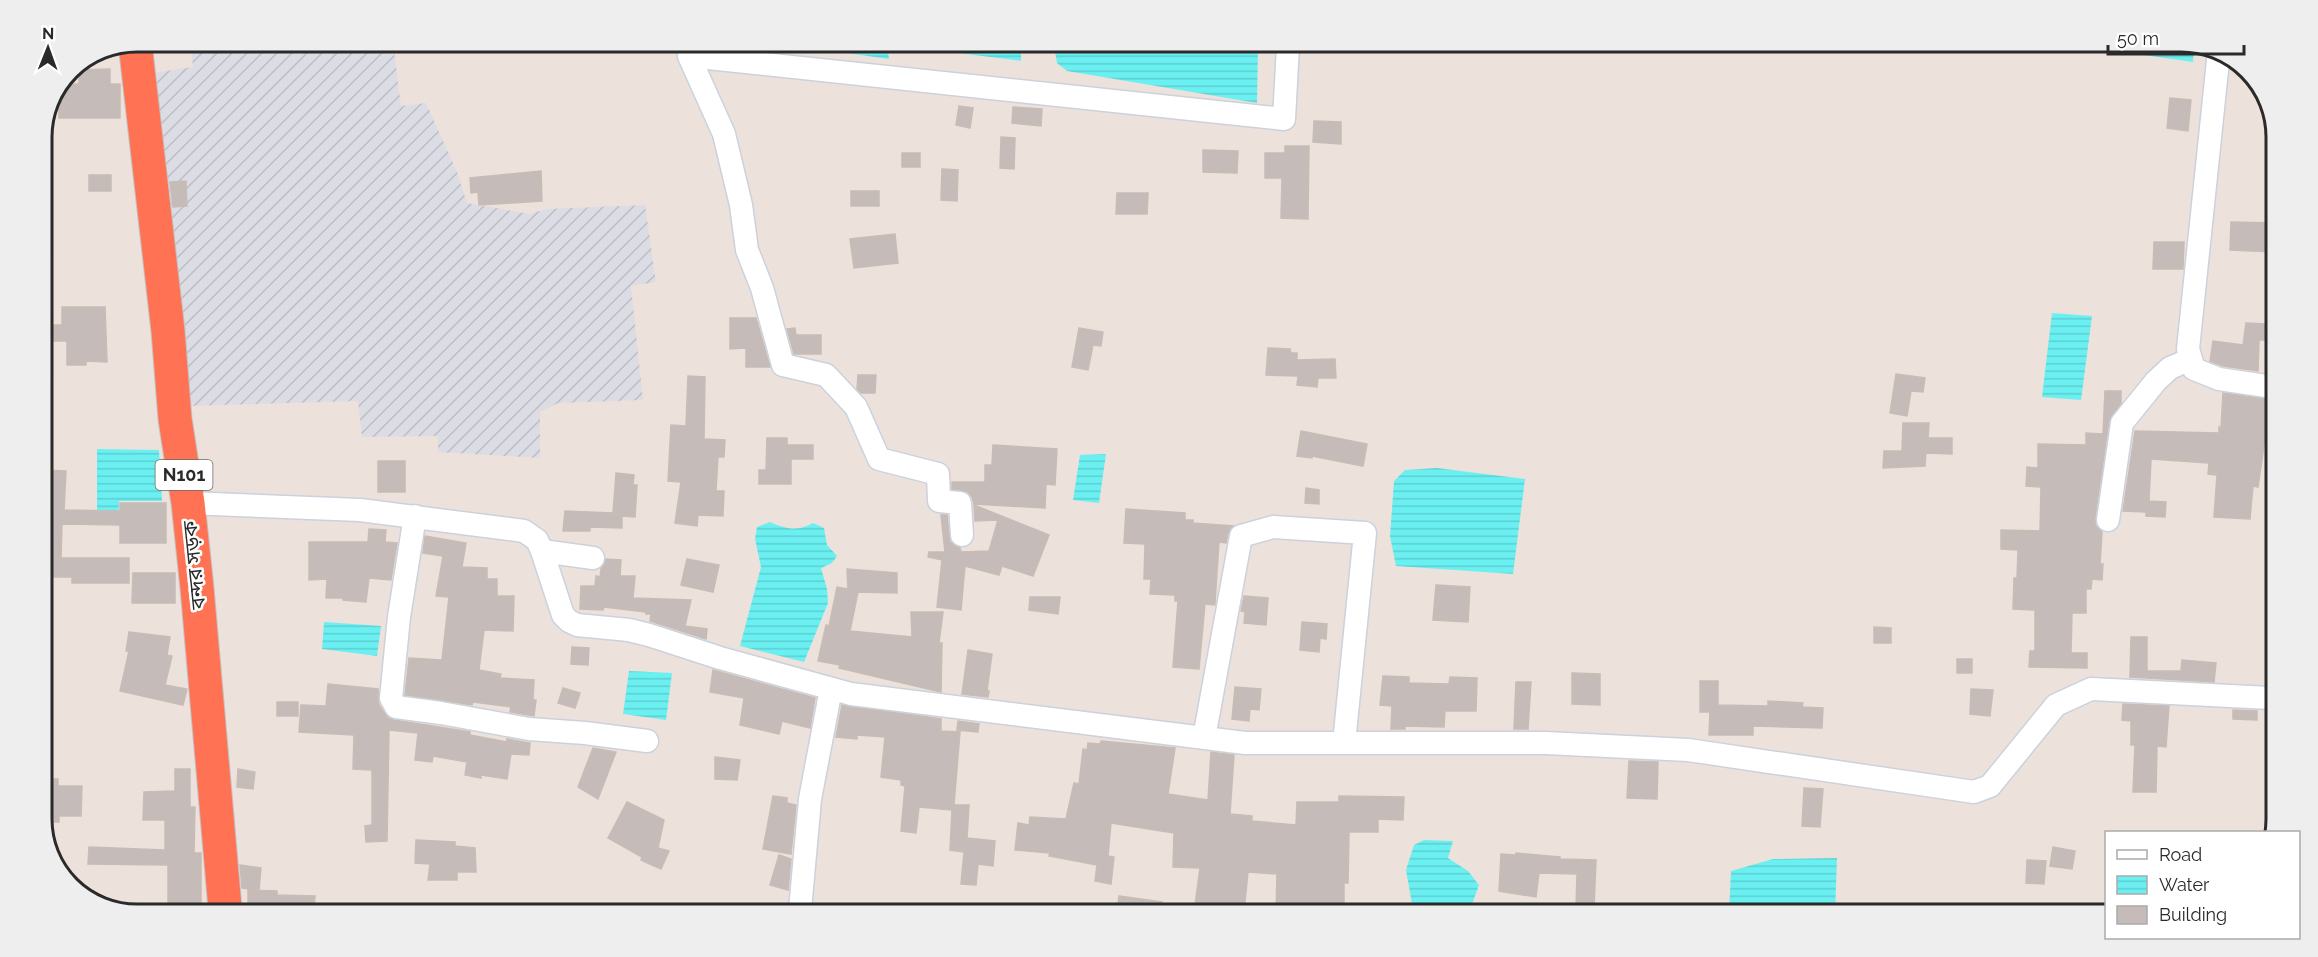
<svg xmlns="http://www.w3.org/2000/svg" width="2318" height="957" font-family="Raleway,'Noto Sans Bengali',sans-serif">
<defs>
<pattern id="industrial-furrows" width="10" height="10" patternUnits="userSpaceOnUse" patternTransform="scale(1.5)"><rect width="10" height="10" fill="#dcdce5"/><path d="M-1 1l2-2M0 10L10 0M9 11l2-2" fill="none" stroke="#bdbdc5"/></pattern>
<pattern id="water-rules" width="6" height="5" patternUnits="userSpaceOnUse" patternTransform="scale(1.5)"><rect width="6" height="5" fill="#6bf0f2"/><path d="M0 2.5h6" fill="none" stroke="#5dced0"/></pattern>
</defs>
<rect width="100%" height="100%" fill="#ede1db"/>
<!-- industrial -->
<path fill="url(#industrial-furrows)" d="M 190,42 L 393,43 L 401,106 L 426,103 L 457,172 L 467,203 L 530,214 L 546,209 L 645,205 L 656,282 L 631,286 L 643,400 L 558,403 L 540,412 L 540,458 L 438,452 L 438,436 L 362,437 L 358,401 L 185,406 L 145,74 L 193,67 Z"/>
<!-- water -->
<path fill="url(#water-rules)" d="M 784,44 L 887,45 L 889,59 Z
M 903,45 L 1021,45 L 1021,61 L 903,46 Z
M 1054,45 L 1258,46 L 1257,103 L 1067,71 L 1057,63 Z
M 2123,49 L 2194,49 L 2193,62 L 2123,52 Z
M 2052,313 L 2092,316 L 2081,400 L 2042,397 Z
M 97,449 L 159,450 L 162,501 L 119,501 L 118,523 L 97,522 Z
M 1106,454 L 1099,503 L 1073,500 L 1080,455 Z
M 1437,468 L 1525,479 L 1513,574 L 1396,566 L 1390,536 L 1394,481 L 1405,470 Z
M 770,522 C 786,529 797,532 813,523 L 824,528 L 827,545 L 837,556 L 832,563 L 821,568 L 827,589 L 828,603 L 804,662 L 740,646 L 761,567 L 755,539 L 757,527 Z
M 324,622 L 381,626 L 377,656 L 322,649 Z
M 629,671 L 672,673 L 666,720 L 623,714 Z
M 1424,840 L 1453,841 L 1448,858 L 1468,871 L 1479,885 L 1471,907 C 1445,913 1437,916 1412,904 L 1406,870 L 1414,845 Z
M 1837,858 L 1835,914 L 1729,913 L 1731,871 L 1773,859 Z"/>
<!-- building -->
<path fill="#c5bbb8" stroke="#c8bcb5" stroke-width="1.5" d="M 110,69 L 110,84 L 120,84 L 120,118 L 59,118 L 59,95 L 64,84 L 79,84 L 79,70 Z
M 2170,98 L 2191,100 L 2188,131 L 2167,128 Z
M 959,106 L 973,108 L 970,128 L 956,125 Z
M 1013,107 L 1042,109 L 1041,126 L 1012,123 Z
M 1314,121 L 1341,122 L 1341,144 L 1313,142 Z
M 1001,137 L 1015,138 L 1014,169 L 1000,168 Z
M 1285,146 L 1309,146 L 1308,219 L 1281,218 L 1282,178 L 1265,178 L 1265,153 L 1285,153 Z
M 1203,150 L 1238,151 L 1237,173 L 1203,172 Z
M 902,153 L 920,153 L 920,167 L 902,167 Z
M 942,169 L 958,170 L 957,201 L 941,200 Z
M 541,171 L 542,201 L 479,205 L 478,192 L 471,193 L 470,178 Z
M 89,175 L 111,175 L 111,191 L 89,191 Z
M 186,181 L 187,206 L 173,207 L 170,182 Z
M 851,191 L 879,191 L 879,206 L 851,206 Z
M 1117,193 L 1148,193 L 1147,214 L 1116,214 Z
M 2231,222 L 2275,223 L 2275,252 L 2230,250 Z
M 895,234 L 898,263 L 854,268 L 850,239 Z
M 2154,242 L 2184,242 L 2183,269 L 2153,269 Z
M 62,307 L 105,307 L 107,362 L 86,361 L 86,365 L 67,365 L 67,341 L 44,341 L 45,325 L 62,325 Z
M 730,318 L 756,318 L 770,367 L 746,367 L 746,348 L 730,349 Z
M 2246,323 L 2268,324 L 2268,340 L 2259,340 L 2258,371 L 2223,366 L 2210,361 L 2213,341 L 2243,345 Z
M 795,328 L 796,335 L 821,335 L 821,354 L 794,354 L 787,329 Z
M 1079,328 L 1103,332 L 1101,346 L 1093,345 L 1088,370 L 1072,367 Z
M 1268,348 L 1290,349 L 1291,353 L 1297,353 L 1297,360 L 1335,359 L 1336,378 L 1318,378 L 1317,387 L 1297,385 L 1298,376 L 1266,375 Z
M 1896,374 L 1925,378 L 1923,392 L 1911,391 L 1907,416 L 1890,413 Z
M 858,375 L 876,375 L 875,393 L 861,393 L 857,389 Z
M 688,376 L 705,377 L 704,439 L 725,440 L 724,457 L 718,457 L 716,491 L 724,491 L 723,516 L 698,515 L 697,526 L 675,523 L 681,482 L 668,481 L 671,425 L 686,426 Z
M 2105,391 L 2121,391 L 2121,403 L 2109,421 L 2095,518 L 2096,526 L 2102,532 L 2100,564 L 2103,564 L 2102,580 L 2092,579 L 2091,589 L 2086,589 L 2086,613 L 2072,613 L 2071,653 L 2087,653 L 2087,668 L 2029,667 L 2030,651 L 2035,651 L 2035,610 L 2013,609 L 2014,578 L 2017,578 L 2018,550 L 2001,549 L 2001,530 L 2040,531 L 2041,487 L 2026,486 L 2027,467 L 2038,468 L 2038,444 L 2086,445 L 2086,433 L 2103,434 Z
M 2223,393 L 2271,400 L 2268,432 L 2266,432 L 2258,487 L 2253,486 L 2250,519 L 2214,517 L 2217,475 L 2208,474 L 2209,463 L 2151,459 L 2149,501 L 2166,502 L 2165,517 L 2146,516 L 2146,512 L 2123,511 L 2135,431 L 2219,433 L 2219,427 L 2221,428 Z
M 1903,423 L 1929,423 L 1928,438 L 1952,438 L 1952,454 L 1926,453 L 1925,466 L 1883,468 L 1884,451 L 1902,451 Z
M 1301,431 L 1367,444 L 1363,466 L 1312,456 L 1312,458 L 1297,456 Z
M 767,438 L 787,438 L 787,445 L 813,445 L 813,459 L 791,459 L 791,484 L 759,484 L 759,470 L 766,470 Z
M 993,445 L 1057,449 L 1055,485 L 1046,484 L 1045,508 L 974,504 L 972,497 L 968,492 L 952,489 L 952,482 L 985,482 L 985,465 L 992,465 Z
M 378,461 L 405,461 L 405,492 L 378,492 Z
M 42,470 L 66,471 L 64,510 L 120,511 L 120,503 L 166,503 L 166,543 L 120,543 L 120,525 L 62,524 L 61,558 L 129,558 L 129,583 L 72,583 L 72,577 L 42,577 Z
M 616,473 L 634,475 L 633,485 L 637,485 L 635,517 L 622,516 L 622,528 L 590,527 L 590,531 L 563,531 L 565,511 L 613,513 Z
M 1306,488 L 1319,490 L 1319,504 L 1305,503 Z
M 974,505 L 1049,535 L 1033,576 L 1002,566 L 999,575 L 965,566 L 961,610 L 937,607 L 942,560 L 928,557 L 929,552 L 945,552 L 941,515 L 947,515 L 950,542 L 960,548 L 961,552 L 989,551 L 998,520 L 975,521 Z
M 1126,509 L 1185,513 L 1185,520 L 1193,520 L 1193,523 L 1233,526 L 1228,533 L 1226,543 L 1219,542 L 1215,603 L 1215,605 L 1205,604 L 1199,669 L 1173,667 L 1178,601 L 1175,601 L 1175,595 L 1150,594 L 1151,579 L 1144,579 L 1145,544 L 1124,543 Z
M 369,529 L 386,530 L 385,542 L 397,543 L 391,580 L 369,578 L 366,602 L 343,600 L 343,598 L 326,598 L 327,579 L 309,580 L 309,542 L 368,542 Z
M 425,536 L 466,543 L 462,567 L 487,568 L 487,579 L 497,579 L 497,596 L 514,596 L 513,631 L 484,630 L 479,670 L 501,674 L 500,678 L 534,680 L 533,700 L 536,700 L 534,716 L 510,712 L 511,707 L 473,702 L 472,705 L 405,695 L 409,658 L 442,660 L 449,597 L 436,596 L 443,556 L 423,553 Z
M 606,559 L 621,560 L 620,576 L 635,576 L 633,598 L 691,600 L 685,626 L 707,629 L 706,639 L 650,621 L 651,614 L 646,614 L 646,612 L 604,607 L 603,610 L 580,609 L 581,586 L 595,586 L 596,576 L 600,577 L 601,569 Z
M 687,559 L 719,565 L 713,592 L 681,585 Z
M 847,569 L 897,573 L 897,593 L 858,592 L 850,631 L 912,637 L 911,612 L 943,612 L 939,643 L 942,643 L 941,692 L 839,668 L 840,665 L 818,661 L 826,625 L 829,626 L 837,587 L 848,589 Z
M 133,573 L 175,573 L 175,603 L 132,603 Z
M 1436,585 L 1470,587 L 1468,622 L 1433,620 Z
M 1244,596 L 1268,598 L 1266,625 L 1244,623 L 1245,612 L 1241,611 Z
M 1030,597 L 1060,597 L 1058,614 L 1029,610 Z
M 1302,622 L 1327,624 L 1326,639 L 1320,638 L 1319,652 L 1300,650 Z
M 1874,627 L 1891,628 L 1891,643 L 1874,643 Z
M 129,632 L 170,637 L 167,655 L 172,656 L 165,685 L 187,689 L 183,705 L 120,691 L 129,651 L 126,651 Z
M 2131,637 L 2147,637 L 2147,671 L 2181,671 L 2182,660 L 2216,663 L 2214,682 L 2130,677 Z
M 572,647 L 589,648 L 588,665 L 571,664 Z
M 968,650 L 992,654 L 987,691 L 989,691 L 988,697 L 962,694 Z
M 1957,659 L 1972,659 L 1972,673 L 1957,673 Z
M 713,670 L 815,698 L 810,728 L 782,721 L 779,734 L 740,725 L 744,698 L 710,692 Z
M 1572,673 L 1600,674 L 1600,705 L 1572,704 Z
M 1383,676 L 1409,677 L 1409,683 L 1449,684 L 1450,677 L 1477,678 L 1476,711 L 1445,711 L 1444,727 L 1405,726 L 1405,729 L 1391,729 L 1392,706 L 1380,705 Z
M 1700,681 L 1718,681 L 1718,705 L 1768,706 L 1768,701 L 1803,703 L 1802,707 L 1823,708 L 1822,728 L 1753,726 L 1753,735 L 1709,735 L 1710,712 L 1700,712 Z
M 1516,682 L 1531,682 L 1528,729 L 1514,729 Z
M 328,684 L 378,689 L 379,705 L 388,718 L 394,720 L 470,732 L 470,735 L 507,742 L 507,739 L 530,743 L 529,755 L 511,754 L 507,779 L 481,775 L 481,778 L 465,775 L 467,762 L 433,756 L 432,762 L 415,760 L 418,733 L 389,730 L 387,841 L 366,842 L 365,826 L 372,825 L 372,770 L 353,769 L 354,735 L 299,732 L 301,705 L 326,706 Z
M 1235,687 L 1261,689 L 1259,710 L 1250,709 L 1249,721 L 1232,719 Z
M 563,688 L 580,693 L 575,708 L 558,703 Z
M 1971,689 L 1993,690 L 1990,716 L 1970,714 Z
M 277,702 L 298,702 L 298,716 L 277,716 Z
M 2123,704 L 2169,706 L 2166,747 L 2157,746 L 2156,792 L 2133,792 L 2135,745 L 2131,745 L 2131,721 L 2122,720 Z
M 842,705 L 941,719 L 941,731 L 960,732 L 954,805 L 969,805 L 967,838 L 995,841 L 993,866 L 978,864 L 976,885 L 961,884 L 964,852 L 950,850 L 952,810 L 919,807 L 916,833 L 901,831 L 905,786 L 901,785 L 901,780 L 881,777 L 885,737 L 857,735 L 857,739 L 836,737 Z
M 2233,710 L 2257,711 L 2257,720 L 2233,719 Z
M 958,721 L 979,724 L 978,732 L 957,730 Z
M 1101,741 L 1175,748 L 1168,794 L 1208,800 L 1211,752 L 1234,755 L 1230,814 L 1252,816 L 1252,821 L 1296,825 L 1297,802 L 1339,802 L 1339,796 L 1404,797 L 1403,820 L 1378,819 L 1378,832 L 1349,832 L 1348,883 L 1344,883 L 1344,908 L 1305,908 L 1305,912 L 1276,912 L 1277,874 L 1248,872 L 1244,912 L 1194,912 L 1200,868 L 1173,867 L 1174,833 L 1111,823 L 1108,856 L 1114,857 L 1111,884 L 1095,881 L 1097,865 L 1049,856 L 1050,853 L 1015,850 L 1018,823 L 1029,825 L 1030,817 L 1066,819 L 1074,783 L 1079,784 L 1083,749 L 1087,750 L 1088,743 L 1100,744 Z
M 593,748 L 616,752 L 598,799 L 578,787 Z
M 715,757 L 740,760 L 737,780 L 715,779 Z
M 1629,761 L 1658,762 L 1657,799 L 1627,798 Z
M 175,769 L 190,769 L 190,807 L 195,807 L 194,853 L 201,853 L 201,908 L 168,906 L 168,865 L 88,864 L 89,847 L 165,850 L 165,820 L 143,820 L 144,792 L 175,791 Z
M 238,769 L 255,772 L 253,789 L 237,787 Z
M 42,779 L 58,779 L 58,786 L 82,786 L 81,816 L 59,816 L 59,822 L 42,822 Z
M 1804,788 L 1823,789 L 1820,827 L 1802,826 Z
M 773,796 L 787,798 L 787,803 L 796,805 L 791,854 L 763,849 Z
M 627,802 L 664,820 L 658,848 L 669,851 L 661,869 L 641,860 L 642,857 L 608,838 Z
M 416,840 L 455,842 L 455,846 L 475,848 L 476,872 L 457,872 L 457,880 L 428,880 L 430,864 L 415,863 Z
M 2053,847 L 2075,851 L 2072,869 L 2050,866 Z
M 1516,853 L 1560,857 L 1560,859 L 1596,860 L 1594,907 L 1576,907 L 1577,874 L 1539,873 L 1536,897 L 1499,891 L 1501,854 L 1516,855 Z
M 779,855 L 791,859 L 788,890 L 770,885 Z
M 2027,860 L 2046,861 L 2044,884 L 2026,883 Z
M 240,865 L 261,868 L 259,890 L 242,888 Z
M 248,890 L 277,891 L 277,895 L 315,896 L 314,909 L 248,908 Z
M 1119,896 L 1162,902 L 1161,911 L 1117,911 Z"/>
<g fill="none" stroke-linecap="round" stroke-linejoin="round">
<!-- minor casing -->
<g stroke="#cad2dc" stroke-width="25">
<path id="minor" d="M 2219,51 L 2188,349 L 2194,369 L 2219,379 L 2273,387
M 188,503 L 360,510 L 524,531 L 537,540 L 542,551 L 593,558
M 415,516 L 399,617 L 391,698 L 396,707 L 441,713 L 529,729 L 585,733 L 647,741
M 2108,520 L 2122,423 L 2156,381 L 2170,368 L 2191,359
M 962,535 L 960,503 L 939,501 L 938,474 L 879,459 L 856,407 L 826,375 L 783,365 L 762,288 L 747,250 L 741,205 L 724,134 L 689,56 L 1284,119 L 1288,46
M 542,551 L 563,615 L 569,621 L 577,625 L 629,630 L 649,635 L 720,658 L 851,694 L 1245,743 L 1546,743 L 1688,750 L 1974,792 L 1990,786 L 2056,705 L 2091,689 L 2270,698
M 1204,738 L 1241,536 L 1273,527 L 1365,533 L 1344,743
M 800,910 L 810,799 L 831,689"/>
</g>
<!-- highway casing -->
<g stroke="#c3c3c3" stroke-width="35">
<path id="highway" d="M 135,43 L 168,331 L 175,419 L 188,503 L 197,588 L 225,908"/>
</g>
<!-- minor -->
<use href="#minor" stroke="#fff" stroke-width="22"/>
<!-- highway -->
<use href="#highway" stroke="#ff7354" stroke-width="33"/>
</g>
<g text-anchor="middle" stroke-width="5" stroke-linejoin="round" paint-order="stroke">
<!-- shield labels -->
<rect fill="#fff" stroke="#6a6a6a" stroke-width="1.5" x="155.5" y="460" width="57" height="30" rx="4.5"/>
<g font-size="18" font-weight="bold" fill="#2a2a2a">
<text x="184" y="481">N101</text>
</g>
<!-- street labels -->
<g font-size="20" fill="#2a2a2a" stroke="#fff">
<text transform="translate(194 565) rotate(-96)" y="7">বন্দর সড়ক</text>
</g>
</g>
<!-- crop -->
<path d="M0 0H2318V957H0ZM137 52H2181A85 85 0 0 1 2266 137V819A85 85 0 0 1 2181 904H137A85 85 0 0 1 52 819V137A85 85 0 0 1 137 52Z" fill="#eee" fill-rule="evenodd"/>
<path fill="none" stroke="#2a2a2a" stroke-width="3" d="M137 52H2181A85 85 0 0 1 2266 137V819A85 85 0 0 1 2181 904H137A85 85 0 0 1 52 819V137A85 85 0 0 1 137 52Z"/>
<!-- legend -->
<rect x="2105" y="831" width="195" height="108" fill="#ffffff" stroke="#aaaaaa" stroke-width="1.5"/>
<rect x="2117" y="850" width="30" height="9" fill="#ffffff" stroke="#aaaaaa" stroke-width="1.5"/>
<text x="2159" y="861" font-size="18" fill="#2a2a2a">Road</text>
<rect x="2117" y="876" width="30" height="18" fill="url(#water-rules)" stroke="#aaaaaa" stroke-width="1.5"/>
<text x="2159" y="891" font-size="18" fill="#2a2a2a">Water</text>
<rect x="2117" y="906" width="30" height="18" fill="#c5bbb8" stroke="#aaaaaa" stroke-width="1.5"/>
<text x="2159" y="921" font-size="18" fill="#2a2a2a">Building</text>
<!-- north arrow -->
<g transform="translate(48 48) rotate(1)" stroke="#ffffff" stroke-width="4.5" paint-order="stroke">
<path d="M0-4.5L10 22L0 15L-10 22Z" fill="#2a2a2a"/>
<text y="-9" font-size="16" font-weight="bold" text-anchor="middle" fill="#2a2a2a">N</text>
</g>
<!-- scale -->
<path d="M2108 45v9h136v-9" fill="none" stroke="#2a2a2a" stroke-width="3"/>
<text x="2117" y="45" font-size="18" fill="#2a2a2a" stroke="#ffffff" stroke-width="4.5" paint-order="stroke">50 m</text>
</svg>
